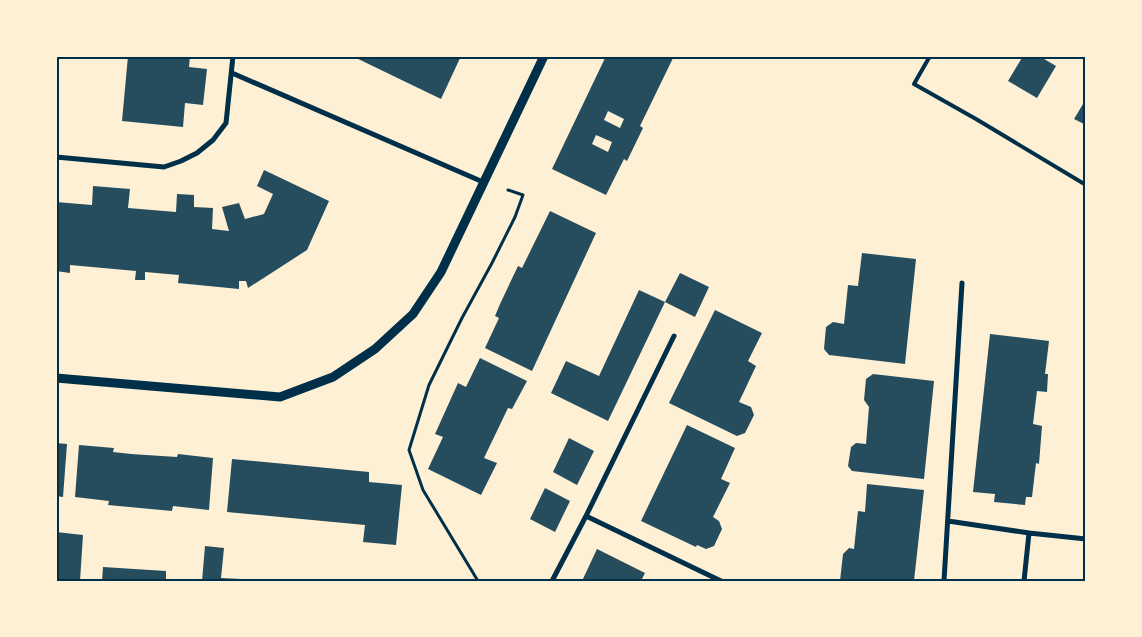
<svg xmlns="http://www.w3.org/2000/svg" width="1142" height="637" font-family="'DM Sans',sans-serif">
<rect width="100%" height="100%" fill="#fdf0d5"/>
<!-- building -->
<path fill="#264d5e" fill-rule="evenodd" d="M 128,56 L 190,56 L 189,67 L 207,69 L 203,105 L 185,103 L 183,127 L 122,121 Z
M 352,56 L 461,56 L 441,99 Z
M 606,56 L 674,56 L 640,126 L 643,128 L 627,161 L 624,159 L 606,195 L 552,169 ZM 608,111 L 624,119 L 620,128 L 604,120 ZM 596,135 L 612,142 L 608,152 L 592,144 Z
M 1023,56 L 1039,56 L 1056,66 L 1037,98 L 1008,81 Z
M 1086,99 L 1086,125 L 1074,119 Z
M 264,170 L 329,201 L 307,250 L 248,288 L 246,281 L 239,281 L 239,289 L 178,283 L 179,275 L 145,272 L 145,280 L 135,280 L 136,271 L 70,265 L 70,273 L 56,271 L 56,202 L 92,205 L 93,186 L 130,189 L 128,208 L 176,212 L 177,194 L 194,195 L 194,207 L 213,208 L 212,229 L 229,231 L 222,207 L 239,203 L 245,219 L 264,214 L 273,194 L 257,186 Z
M 550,211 L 596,233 L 532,371 L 485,348 L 499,318 L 495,316 L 500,304 L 518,266 L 522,268 Z
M 862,253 L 916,259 L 905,364 L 829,355 L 824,349 L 826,327 L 833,322 L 844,324 L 848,285 L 858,286 Z
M 680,273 L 709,287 L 695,317 L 665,302 Z
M 639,290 L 665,302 L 608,421 L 551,393 L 566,361 L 599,376 Z
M 715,310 L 762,333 L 748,361 L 756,366 L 739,402 L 751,407 L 754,415 L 745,433 L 737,436 L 669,403 Z
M 990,334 L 1049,341 L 1045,374 L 1048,374 L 1047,392 L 1037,391 L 1033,424 L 1042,426 L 1039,464 L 1036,463 L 1032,497 L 1026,497 L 1025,505 L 994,502 L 995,494 L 973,492 Z
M 480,358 L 527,381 L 512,409 L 508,408 L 484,458 L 497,463 L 481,495 L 428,469 L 443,437 L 435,434 L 458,383 L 466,387 Z
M 873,374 L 934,381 L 924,479 L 852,471 L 848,466 L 851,447 L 856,443 L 866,444 L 869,407 L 864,400 L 866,379 Z
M 687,425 L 735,448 L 721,479 L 730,483 L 713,517 L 719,521 L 722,529 L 714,546 L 706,549 L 697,545 L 696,547 L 641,521 Z
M 569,438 L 594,451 L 577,485 L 553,472 Z
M 56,443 L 67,444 L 63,497 L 56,496 Z
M 79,445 L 114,448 L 113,452 L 131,454 L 177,457 L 178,454 L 213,458 L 209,510 L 173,506 L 172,511 L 108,505 L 109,501 L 75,497 Z
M 232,459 L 369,472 L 369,482 L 402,485 L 396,545 L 363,542 L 365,525 L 227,512 Z
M 867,484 L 924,490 L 914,581 L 840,581 L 843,554 L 849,548 L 854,549 L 858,511 L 865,512 Z
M 545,488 L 570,501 L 555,532 L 530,519 Z
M 56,532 L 83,535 L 80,581 L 56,581 Z
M 205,546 L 224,548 L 221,578 L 241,579 L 241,581 L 202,581 Z
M 597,549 L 645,573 L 641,581 L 582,581 Z
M 103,567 L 166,571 L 166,581 L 102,581 Z"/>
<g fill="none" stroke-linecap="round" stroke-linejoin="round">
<!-- path -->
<path stroke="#003049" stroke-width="3" d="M 478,581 L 423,490 L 409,450 L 429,385 L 462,318 L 492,263 L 515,217 L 523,195 L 508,190"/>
<!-- service -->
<path stroke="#003049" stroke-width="4" d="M 930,56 L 914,84 L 976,119 L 1086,185"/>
<!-- minor -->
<path stroke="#003049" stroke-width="5" d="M 232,73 L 483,182
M 56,157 L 164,167 L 181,161 L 197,153 L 213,140 L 226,123 L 233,56
M 586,516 L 674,336
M 948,521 L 1029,533 L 1024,581
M 1029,533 L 1086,539
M 552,581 L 586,516 L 721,581
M 944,581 L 962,283"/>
<!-- tertiary -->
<path stroke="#003049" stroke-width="9" d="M 56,378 L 280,397 L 333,377 L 375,349 L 413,314 L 441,272 L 544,56"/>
</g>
<!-- border -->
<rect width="1142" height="637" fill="none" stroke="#fdf0d5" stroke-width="115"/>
<rect x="58" y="58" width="1026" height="522" fill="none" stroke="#003049" stroke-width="2"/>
</svg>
